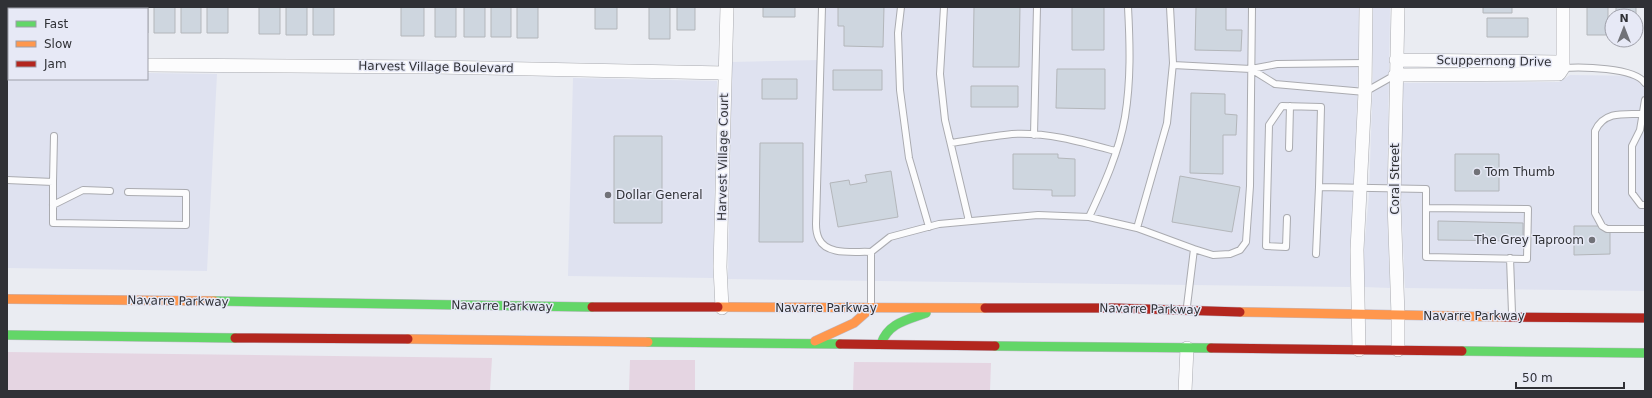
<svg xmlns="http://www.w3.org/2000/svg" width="1652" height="398" font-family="'DejaVu Sans',sans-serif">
<rect width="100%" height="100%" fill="#eaecf2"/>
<!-- built -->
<path fill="#dfe2f0" d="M 820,7 L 1359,7 L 1358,75 L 1354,194 L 1350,249 L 1350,287 L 728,279 L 732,62 L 820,60 Z
M 1373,7 L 1390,7 L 1387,202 L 1390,288 L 1364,287 L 1364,250 L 1369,195 L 1373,75 Z
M 147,73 L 217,74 L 207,271 L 7,268 L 7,74 L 9,74 L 9,79 L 147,79 Z
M 1570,75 L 1645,76 L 1645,291 L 1405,288 L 1401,201 L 1402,83 L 1559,82 Z
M 573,78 L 717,81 L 713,278 L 568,276 Z"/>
<!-- green -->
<path fill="#e5d5e2" d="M 7,352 L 492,358 L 490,391 L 7,391 Z
M 630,360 L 695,360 L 695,391 L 629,391 Z
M 854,362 L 991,363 L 990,391 L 853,391 Z"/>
<!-- building -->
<path fill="#ced6df" stroke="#b3b6ba" d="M 18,7 L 41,7 L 41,9 L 18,9 Z
M 48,7 L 69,7 L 69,9 L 48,9 Z
M 75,7 L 97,7 L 96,9 L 75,9 Z
M 102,7 L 123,7 L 123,9 L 102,9 Z
M 128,7 L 148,7 L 148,33 L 147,33 L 147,9 L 128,9 Z
M 154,7 L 175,7 L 175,33 L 154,33 Z
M 181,7 L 201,7 L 201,33 L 181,33 Z
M 207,7 L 228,7 L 228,33 L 207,33 Z
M 259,7 L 280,7 L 280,34 L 259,34 Z
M 286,7 L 307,7 L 307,35 L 286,35 Z
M 313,7 L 334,7 L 334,35 L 313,35 Z
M 401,7 L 424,7 L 424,36 L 401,36 Z
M 435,7 L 456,7 L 456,37 L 435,37 Z
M 464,7 L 485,7 L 485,37 L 464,37 Z
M 491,7 L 511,7 L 511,37 L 491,37 Z
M 517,7 L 538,7 L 538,38 L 517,38 Z
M 595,7 L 617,7 L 617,29 L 595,29 Z
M 649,7 L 670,7 L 670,39 L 649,39 Z
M 677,7 L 695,7 L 695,30 L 677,30 Z
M 763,7 L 795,7 L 795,17 L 763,17 Z
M 838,7 L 884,7 L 883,47 L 844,46 L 844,26 L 838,26 Z
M 974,7 L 1020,7 L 1019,67 L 973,67 Z
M 1072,7 L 1104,7 L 1104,50 L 1072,50 Z
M 1196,7 L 1226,7 L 1226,30 L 1242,30 L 1241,51 L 1195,50 Z
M 1483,7 L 1512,7 L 1512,13 L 1483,13 Z
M 1587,7 L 1608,7 L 1608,35 L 1587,35 Z
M 1616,7 L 1636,7 L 1636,16 L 1616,16 Z
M 1487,18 L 1528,18 L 1528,37 L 1487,37 Z
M 1057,69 L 1105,69 L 1105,109 L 1056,108 Z
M 833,70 L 882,70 L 882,90 L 833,90 Z
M 762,79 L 797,79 L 797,99 L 762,99 Z
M 971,86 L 1018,86 L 1018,107 L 971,107 Z
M 1191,93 L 1225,94 L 1225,114 L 1237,115 L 1236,135 L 1223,135 L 1223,174 L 1190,173 Z
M 614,136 L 662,136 L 662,223 L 614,223 Z
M 760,143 L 803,143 L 803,242 L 759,242 Z
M 1013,154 L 1058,154 L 1058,158 L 1075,159 L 1075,196 L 1052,196 L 1052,190 L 1013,189 Z
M 1455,154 L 1499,154 L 1499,191 L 1455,191 Z
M 891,171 L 898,217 L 838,227 L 830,183 L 849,180 L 850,185 L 867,182 L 865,175 Z
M 1180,176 L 1240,187 L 1232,232 L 1172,222 Z
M 1438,221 L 1523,223 L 1523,241 L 1438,240 Z
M 1574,226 L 1610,226 L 1610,254 L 1574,255 Z"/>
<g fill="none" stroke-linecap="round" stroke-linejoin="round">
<!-- lane casing -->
<g stroke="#aaabb0" stroke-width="8">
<path id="lane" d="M 822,7 L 816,224 C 816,229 817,235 819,239 C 827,256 855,251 871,252 L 871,305
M 901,7 L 898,33 L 900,90 L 909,158 L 929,227
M 944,7 L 940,74 L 945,120 L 969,221
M 1173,65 L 1251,69 L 1277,64 L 1366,63
M 1563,68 C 1581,67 1634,67 1645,83
M 1251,69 L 1275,84 L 1365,92 L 1395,75
M 1645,100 L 1640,130 L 1632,146 L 1632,193 L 1641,205 L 1645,205
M 1643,114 C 1624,114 1604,111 1595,131 L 1595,213 L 1602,226 L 1607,229 L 1645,229
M 1034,135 L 1037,7
M 951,143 C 971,140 992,136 1012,134 C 1047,132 1082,142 1115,151
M 1289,148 L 1290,106
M 7,180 L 53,182 L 54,136
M 53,182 L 53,223 L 186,225 L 186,193 L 128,192
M 53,205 L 83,190 L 110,191
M 1089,217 C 1104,185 1119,152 1125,117 C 1131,80 1130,44 1128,7
M 1287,218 L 1286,247 L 1266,246 L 1269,125 L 1282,106 L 1321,107 L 1319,187 L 1426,189 L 1426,257 L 1527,259 L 1528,209 L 1426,208
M 1137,228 L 1167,123 L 1173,63 L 1170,7
M 871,252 L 890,237 L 939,224 L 1038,215 L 1089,217 L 1137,228 L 1194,249
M 1316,254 L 1319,187
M 1510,258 L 1512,313
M 1187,306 L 1194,249 L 1213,255 L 1230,254 L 1240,250 L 1246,242 L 1250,186 L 1252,7"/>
</g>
<!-- street casing -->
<g stroke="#aaabb0" stroke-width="14">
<path id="street" d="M 1398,7 L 1394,202 L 1398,315 L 1398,350
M 1396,60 L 1557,62 L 1559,63 L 1563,68
M 7,65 L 9,65
M 147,65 L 434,67 L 725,73
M 1563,68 L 1563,7
M 1395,75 L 1559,74 L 1563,68
M 722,308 L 720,267 L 727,7
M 1359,350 L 1357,250 L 1365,92 L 1366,7
M 1185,391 L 1187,348"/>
</g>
<!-- fast casing -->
<g stroke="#beb9c7" stroke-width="10">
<path id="fast" d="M 214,301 L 592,307
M 7,335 L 235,338
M 648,342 L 840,344
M 881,344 C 888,323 907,320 926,313
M 995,346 L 1211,348
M 1462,351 L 1645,353"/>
</g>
<!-- slow casing -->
<g stroke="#beb9c7" stroke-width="10">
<path id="slow" d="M 7,299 L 214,301
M 718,307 L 985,308
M 1240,312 L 1504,317
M 408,339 L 648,342
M 815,341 L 854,323 L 871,308"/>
</g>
<!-- jam casing -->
<g stroke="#beb9c7" stroke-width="10">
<path id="jam" d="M 592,307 L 718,307
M 985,308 L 1115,308 L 1240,312
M 1504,317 L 1645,318
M 235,338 L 408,339
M 840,344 L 995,346
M 1211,348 L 1462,351"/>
</g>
<!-- lane -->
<use href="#lane" stroke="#fcfcfd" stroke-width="6"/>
<!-- street -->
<use href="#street" stroke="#fcfcfd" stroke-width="13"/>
<!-- fast -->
<use href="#fast" stroke="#63d668" stroke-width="9"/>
<!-- slow -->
<use href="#slow" stroke="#ff974d" stroke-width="9"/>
<!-- jam -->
<use href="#jam" stroke="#b3261e" stroke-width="9"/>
</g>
<!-- markers -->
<g fill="#717278" stroke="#e7e9f6" stroke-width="1.5">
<circle cx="1477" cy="172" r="4"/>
<circle cx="608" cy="195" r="4"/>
<circle cx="1592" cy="240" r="4"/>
</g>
<g text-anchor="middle" stroke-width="3" stroke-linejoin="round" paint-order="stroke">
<!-- street labels -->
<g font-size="12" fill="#303136" stroke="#e7e9f6">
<text transform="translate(1494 61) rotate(1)" y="4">Scuppernong Drive</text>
<text transform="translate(436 67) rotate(1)" y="4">Harvest Village Boulevard</text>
<text transform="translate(723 157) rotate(-89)" y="4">Harvest Village Court</text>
<text transform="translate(1395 179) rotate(-90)" y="4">Coral Street</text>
<text transform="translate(178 301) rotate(1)" y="4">Navarre Parkway</text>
<text transform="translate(502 306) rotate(1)" y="4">Navarre Parkway</text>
<text x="826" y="312">Navarre Parkway</text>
<text transform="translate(1150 309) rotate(1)" y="4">Navarre Parkway</text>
<text x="1474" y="320">Navarre Parkway</text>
</g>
<!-- poi labels -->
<g font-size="12" fill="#303136" stroke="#e7e9f6" text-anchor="start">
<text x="1485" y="176">Tom Thumb</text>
<text x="616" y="199">Dollar General</text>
<text x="1584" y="244" text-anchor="end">The Grey Taproom</text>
</g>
</g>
<!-- border -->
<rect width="1652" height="398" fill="none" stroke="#303136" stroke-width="16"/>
<!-- legend -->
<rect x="8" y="8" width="140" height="72" fill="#e7e9f6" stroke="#9e9fa9"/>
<rect x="16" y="21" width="20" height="6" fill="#63d668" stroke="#9e9fa9"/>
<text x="44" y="28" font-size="12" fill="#303136">Fast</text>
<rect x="16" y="41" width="20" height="6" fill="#ff974d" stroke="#9e9fa9"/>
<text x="44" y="48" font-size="12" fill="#303136">Slow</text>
<rect x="16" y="61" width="20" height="6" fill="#b3261e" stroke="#9e9fa9"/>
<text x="44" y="68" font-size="12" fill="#303136">Jam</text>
<!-- north arrow -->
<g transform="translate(1624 28)"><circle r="19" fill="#e7e9f6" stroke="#9e9fa9"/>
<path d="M0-3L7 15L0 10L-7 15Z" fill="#717278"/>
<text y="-6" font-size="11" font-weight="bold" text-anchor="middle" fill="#303136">N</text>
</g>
<!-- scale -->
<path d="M1516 382v6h108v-6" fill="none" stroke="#303136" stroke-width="2"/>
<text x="1522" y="382" font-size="12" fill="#303136" stroke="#e7e9f6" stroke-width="3" paint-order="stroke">50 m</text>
</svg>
